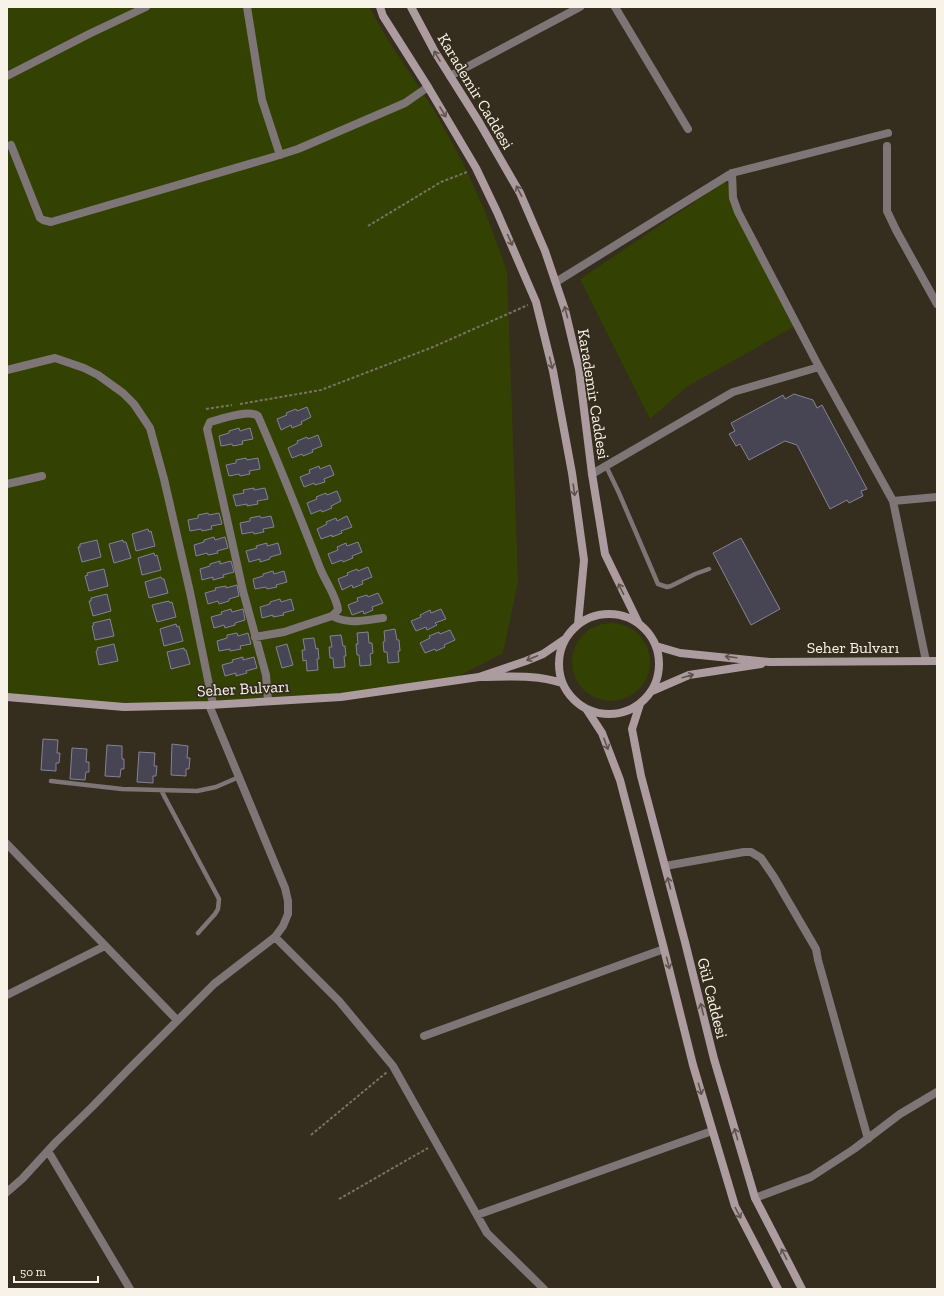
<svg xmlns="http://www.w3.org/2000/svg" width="944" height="1296" font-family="'Zilla Slab',serif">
<rect width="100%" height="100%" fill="#352d1e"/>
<!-- green -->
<path fill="#334202" d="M 7,7 L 369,7 L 386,37 L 434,110 L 463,163 L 485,211 L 507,271 L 518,582 L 503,653 L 457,677 L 368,693 L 138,705 L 7,697 Z
M 726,181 L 795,326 L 688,386 L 650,419 L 580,279 Z
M572 662a39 39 0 1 1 78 0a39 39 0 1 1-78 0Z"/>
<!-- building -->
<path fill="#474454" stroke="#868295" d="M 794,394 L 813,400 L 817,408 L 822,405 L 867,489 L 861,491 L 863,496 L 849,503 L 847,500 L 830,509 L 797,445 L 785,441 L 749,460 L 740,444 L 736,446 L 729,434 L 735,431 L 731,423 L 783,395 L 785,399 Z
M 307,407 L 311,417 L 301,422 L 302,424 L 292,428 L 291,425 L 281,430 L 277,419 L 287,415 L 286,413 L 296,409 L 297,411 Z
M 239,428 L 240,431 L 250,428 L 253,439 L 242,441 L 243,444 L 233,446 L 232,444 L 221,446 L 219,436 L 229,433 L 229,431 Z
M 318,435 L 322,446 L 312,450 L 313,452 L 303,456 L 302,454 L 292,458 L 288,448 L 298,443 L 297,441 L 307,437 L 308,439 Z
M 246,458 L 247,460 L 258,458 L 260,469 L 249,471 L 250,474 L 240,476 L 239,474 L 229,476 L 226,465 L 236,463 L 236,460 Z
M 330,465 L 334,475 L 324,479 L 325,482 L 315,485 L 314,483 L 304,487 L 300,477 L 310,473 L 309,470 L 319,466 L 320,469 Z
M 254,488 L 254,490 L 265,488 L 268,499 L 257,501 L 258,504 L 247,506 L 247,504 L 236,506 L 233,495 L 244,493 L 243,490 Z
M 337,491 L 341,501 L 331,506 L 332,508 L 322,512 L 321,510 L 311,514 L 307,503 L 317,499 L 316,497 L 326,493 L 327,495 Z
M 208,513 L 209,515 L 219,513 L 222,524 L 211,526 L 212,529 L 202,531 L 201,529 L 190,531 L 188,520 L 198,518 L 198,515 Z
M 260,516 L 261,518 L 271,516 L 274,527 L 263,529 L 264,532 L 254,534 L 253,532 L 242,534 L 240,523 L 250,521 L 250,518 Z
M 347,516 L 352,527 L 341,531 L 342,533 L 332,537 L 332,535 L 321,539 L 317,529 L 327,524 L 326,522 L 336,518 L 337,521 Z
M 148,529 L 149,532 L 151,531 L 155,546 L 136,551 L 132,534 Z
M 214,537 L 215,540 L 225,537 L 228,548 L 217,551 L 218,553 L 208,555 L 207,553 L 196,556 L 194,545 L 204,542 L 204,540 Z
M 741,538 L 780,609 L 751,625 L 713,553 Z
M 97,540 L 101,557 L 82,562 L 78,547 L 80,547 L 80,544 Z
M 123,540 L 123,542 L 126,542 L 131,558 L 114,563 L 109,544 Z
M 358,542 L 362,552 L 352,556 L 353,558 L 343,562 L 342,560 L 332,564 L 328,554 L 338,550 L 337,547 L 346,543 L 347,546 Z
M 267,543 L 267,546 L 278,543 L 281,554 L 270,557 L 270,559 L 260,562 L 260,559 L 249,562 L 246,551 L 257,548 L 256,546 Z
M 154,553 L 155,556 L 157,555 L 161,570 L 142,575 L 138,558 Z
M 220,561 L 220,564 L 231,561 L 234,572 L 223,575 L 224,577 L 213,580 L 213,577 L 202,580 L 200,569 L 210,566 L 210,564 Z
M 368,567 L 372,577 L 362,581 L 363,584 L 353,588 L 352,585 L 342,590 L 338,579 L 348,575 L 347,573 L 357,569 L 358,571 Z
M 104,569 L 108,586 L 89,591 L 85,576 L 88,575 L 87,573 Z
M 273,571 L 274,574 L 284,571 L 287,582 L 276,585 L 277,587 L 267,589 L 266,587 L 255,589 L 253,579 L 263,576 L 263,574 Z
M 161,577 L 162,579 L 164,579 L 168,593 L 149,598 L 145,582 Z
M 237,585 L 239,596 L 229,599 L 229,601 L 219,604 L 218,601 L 208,604 L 205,593 L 216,590 L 215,588 L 226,586 L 226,588 Z
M 378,593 L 383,603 L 372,607 L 373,610 L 364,614 L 363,611 L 352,615 L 348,605 L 358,601 L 357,598 L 367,595 L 368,597 Z
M 107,594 L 111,611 L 93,616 L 89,601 L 91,601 L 91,598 Z
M 280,599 L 281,602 L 291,599 L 294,610 L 283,613 L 284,615 L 273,617 L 273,615 L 262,618 L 260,607 L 270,604 L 270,602 Z
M 169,601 L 170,603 L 172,602 L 176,617 L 157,622 L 152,605 Z
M 231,609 L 232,612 L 243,609 L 245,620 L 235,623 L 235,625 L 225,628 L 224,625 L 214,628 L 211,617 L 222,614 L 221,612 Z
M 441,609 L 446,619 L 435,623 L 437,625 L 427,630 L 426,627 L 416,631 L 411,621 L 421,617 L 420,615 L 430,610 L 431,613 Z
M 110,619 L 114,636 L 95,640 L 92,626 L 94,625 L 93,623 Z
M 176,624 L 177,627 L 179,626 L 183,641 L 164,646 L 160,629 Z
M 395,629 L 397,640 L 399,640 L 400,651 L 398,651 L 399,662 L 388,663 L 387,652 L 384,652 L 383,642 L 385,641 L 384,631 Z
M 450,630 L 455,640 L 444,645 L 445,647 L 436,651 L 435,649 L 425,653 L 420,643 L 430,638 L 429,636 L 439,632 L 440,634 Z
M 368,632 L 369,643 L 372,643 L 373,653 L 370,654 L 371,665 L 360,666 L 359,655 L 357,655 L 356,644 L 358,644 L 357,633 Z
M 237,633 L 238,636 L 248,633 L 251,644 L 240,646 L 241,649 L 230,651 L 230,649 L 219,651 L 217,641 L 227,638 L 227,635 Z
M 341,635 L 343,646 L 345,646 L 346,656 L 344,656 L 345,667 L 334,668 L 333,658 L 330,658 L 329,647 L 332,647 L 330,636 Z
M 314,638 L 316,649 L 318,648 L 319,659 L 317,659 L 318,670 L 307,671 L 306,660 L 303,661 L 302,650 L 305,650 L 303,639 Z
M 114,644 L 118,661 L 99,665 L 96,651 L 98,650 L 97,648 Z
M 287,644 L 293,665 L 282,668 L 276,647 Z
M 184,648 L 184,650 L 186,650 L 190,664 L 171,669 L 167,652 Z
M 243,657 L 243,660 L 254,657 L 257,668 L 246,671 L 247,673 L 236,676 L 236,673 L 225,676 L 222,665 L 233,662 L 232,660 Z
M 43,739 L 58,740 L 57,753 L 60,753 L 59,763 L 56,763 L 56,771 L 41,770 Z
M 172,744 L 188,746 L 187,758 L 190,758 L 189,769 L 186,769 L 186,776 L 171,775 Z
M 107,745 L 122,746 L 122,759 L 124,759 L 124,769 L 121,769 L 120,777 L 105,776 Z
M 72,748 L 87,749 L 86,762 L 89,762 L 89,772 L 86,772 L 85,780 L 70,779 Z
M 139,752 L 155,753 L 154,766 L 157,766 L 156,776 L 153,776 L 153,783 L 137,782 Z"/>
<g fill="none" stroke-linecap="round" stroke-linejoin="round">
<!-- path -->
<path stroke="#7a7365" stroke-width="2" stroke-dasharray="3 2" stroke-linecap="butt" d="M 368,226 L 441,182 L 467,172
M 240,404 L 321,390 L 433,347 L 528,305
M 206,409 L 232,405
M 311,1135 L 387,1072
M 339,1199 L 428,1148"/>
<!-- lane -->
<path stroke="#7e7577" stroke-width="4.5" d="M 606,466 L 619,493 L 658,584 L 667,587 L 671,586 L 695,574 L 709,569
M 51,781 L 122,789 L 197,791 L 216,787 L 239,777
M 161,790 L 219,899 L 218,909 L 215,914 L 198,933"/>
<!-- street -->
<path stroke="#7e7577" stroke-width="8" d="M 247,7 L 262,100 L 280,155
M 615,7 L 688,129
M 7,76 L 89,34 L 146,7
M 450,76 L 580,7
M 11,145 L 40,218 L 43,220 L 51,222 L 273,157 L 298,149 L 405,103 L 428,87
M 887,146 L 887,211 L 896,230 L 937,304
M 732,173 L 733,198 L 738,212 L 819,367
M 556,282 L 732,173 L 888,133
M 7,370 L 55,358 L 84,368 L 98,375 L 123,393 L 134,404 L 150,428 L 164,479 L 190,592 L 213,704
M 592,474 L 733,392 L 819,367 L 893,501 L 926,661
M 7,484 L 42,476
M 893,501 L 937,497
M 332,616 C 350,625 364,620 383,618
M 255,637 L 284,632 L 332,616 L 338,610 C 337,597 325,581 320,568 C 300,517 280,466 258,416 C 249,409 221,419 210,422 L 207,429 L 243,591 L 266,675 L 268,701
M 7,844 L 177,1020
M 665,866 L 744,852 L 751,852 L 761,858 L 774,877 L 816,949 L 818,960 L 868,1139
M 275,937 L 339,1001 L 393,1066 L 487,1233 L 544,1289
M 7,995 L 105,946
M 424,1036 L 664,949
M 48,1151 L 130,1289
M 7,1192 L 22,1179 L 56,1142 L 92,1107 L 128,1070 L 214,984 L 275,937 L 283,926 L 288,914 L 288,901 L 285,888 L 209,705
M 755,1198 L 811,1177 L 854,1149 L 900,1114 L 937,1092
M 477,1215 L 712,1131"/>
<!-- secondary -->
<path stroke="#ac9ca0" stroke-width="8" d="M 380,7 L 383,16 L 428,87 L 476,168 L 497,212 L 536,302 L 553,371 L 572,473 L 584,560 L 578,624
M 411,7 L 435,52 L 479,122 L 520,193 L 545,251 L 565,310 L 579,369 L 592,474 L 605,554 L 639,624
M559 664a50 50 0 1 1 100 0a50 50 0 1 1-100 0Z
M 656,646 L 680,653 L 770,662 L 937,661
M 562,683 C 535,674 507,677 479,677 L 526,661 L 543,654 L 565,639
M 652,691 L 689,675 L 761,664
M 7,697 L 124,707 L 209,705 L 341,697 L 479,677
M 640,704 L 632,729 L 641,776 L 685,942 L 714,1059 L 755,1198 L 802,1289
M 587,710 L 602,733 L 620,780 L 664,949 L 693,1065 L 735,1206 L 778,1289"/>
</g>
<!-- one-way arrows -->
<defs><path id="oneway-shaft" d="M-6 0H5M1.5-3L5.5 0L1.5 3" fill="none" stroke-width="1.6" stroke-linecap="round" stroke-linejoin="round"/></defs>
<g stroke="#5f544c">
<use href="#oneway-shaft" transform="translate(437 56) rotate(-121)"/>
<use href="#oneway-shaft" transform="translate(443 112) rotate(59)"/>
<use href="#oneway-shaft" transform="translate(519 191) rotate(-118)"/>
<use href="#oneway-shaft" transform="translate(510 240) rotate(66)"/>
<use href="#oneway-shaft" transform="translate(566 312) rotate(-105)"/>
<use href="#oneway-shaft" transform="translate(551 363) rotate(76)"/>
<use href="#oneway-shaft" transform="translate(574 490) rotate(82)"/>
<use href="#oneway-shaft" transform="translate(621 589) rotate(-116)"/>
<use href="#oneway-shaft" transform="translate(731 657) rotate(-173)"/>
<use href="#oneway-shaft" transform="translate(532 658) rotate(157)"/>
<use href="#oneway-shaft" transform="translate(688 676) rotate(-16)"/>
<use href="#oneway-shaft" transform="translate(606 744) rotate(70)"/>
<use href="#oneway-shaft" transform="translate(669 883) rotate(-105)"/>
<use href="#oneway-shaft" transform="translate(668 963) rotate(76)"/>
<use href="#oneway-shaft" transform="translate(702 1009) rotate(-104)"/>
<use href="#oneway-shaft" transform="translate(700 1089) rotate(74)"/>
<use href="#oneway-shaft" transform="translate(736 1134) rotate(-106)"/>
<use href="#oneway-shaft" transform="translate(738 1213) rotate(62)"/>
<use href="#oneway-shaft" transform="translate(784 1254) rotate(-117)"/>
</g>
<g text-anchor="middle" stroke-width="3.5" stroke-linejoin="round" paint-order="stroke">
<!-- street labels -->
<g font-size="16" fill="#f8f3e9" stroke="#352d1e">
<text transform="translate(476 91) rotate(59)" y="6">Karademir Caddesi</text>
<text transform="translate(594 394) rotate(81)" y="6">Karademir Caddesi</text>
<text x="853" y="653">Seher Bulvarı</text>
<text transform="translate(243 688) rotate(-3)" y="6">Seher Bulvarı</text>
<text transform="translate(713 998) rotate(76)" y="6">Gül Caddesi</text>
</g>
</g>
<!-- border -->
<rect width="944" height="1296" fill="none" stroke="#f8f3e9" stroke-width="16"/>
<!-- scale -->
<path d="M14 1276v6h84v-6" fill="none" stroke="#f8f3e9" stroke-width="2"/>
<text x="20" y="1276" font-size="12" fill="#f8f3e9" stroke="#352d1e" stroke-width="3" paint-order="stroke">50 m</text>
</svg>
